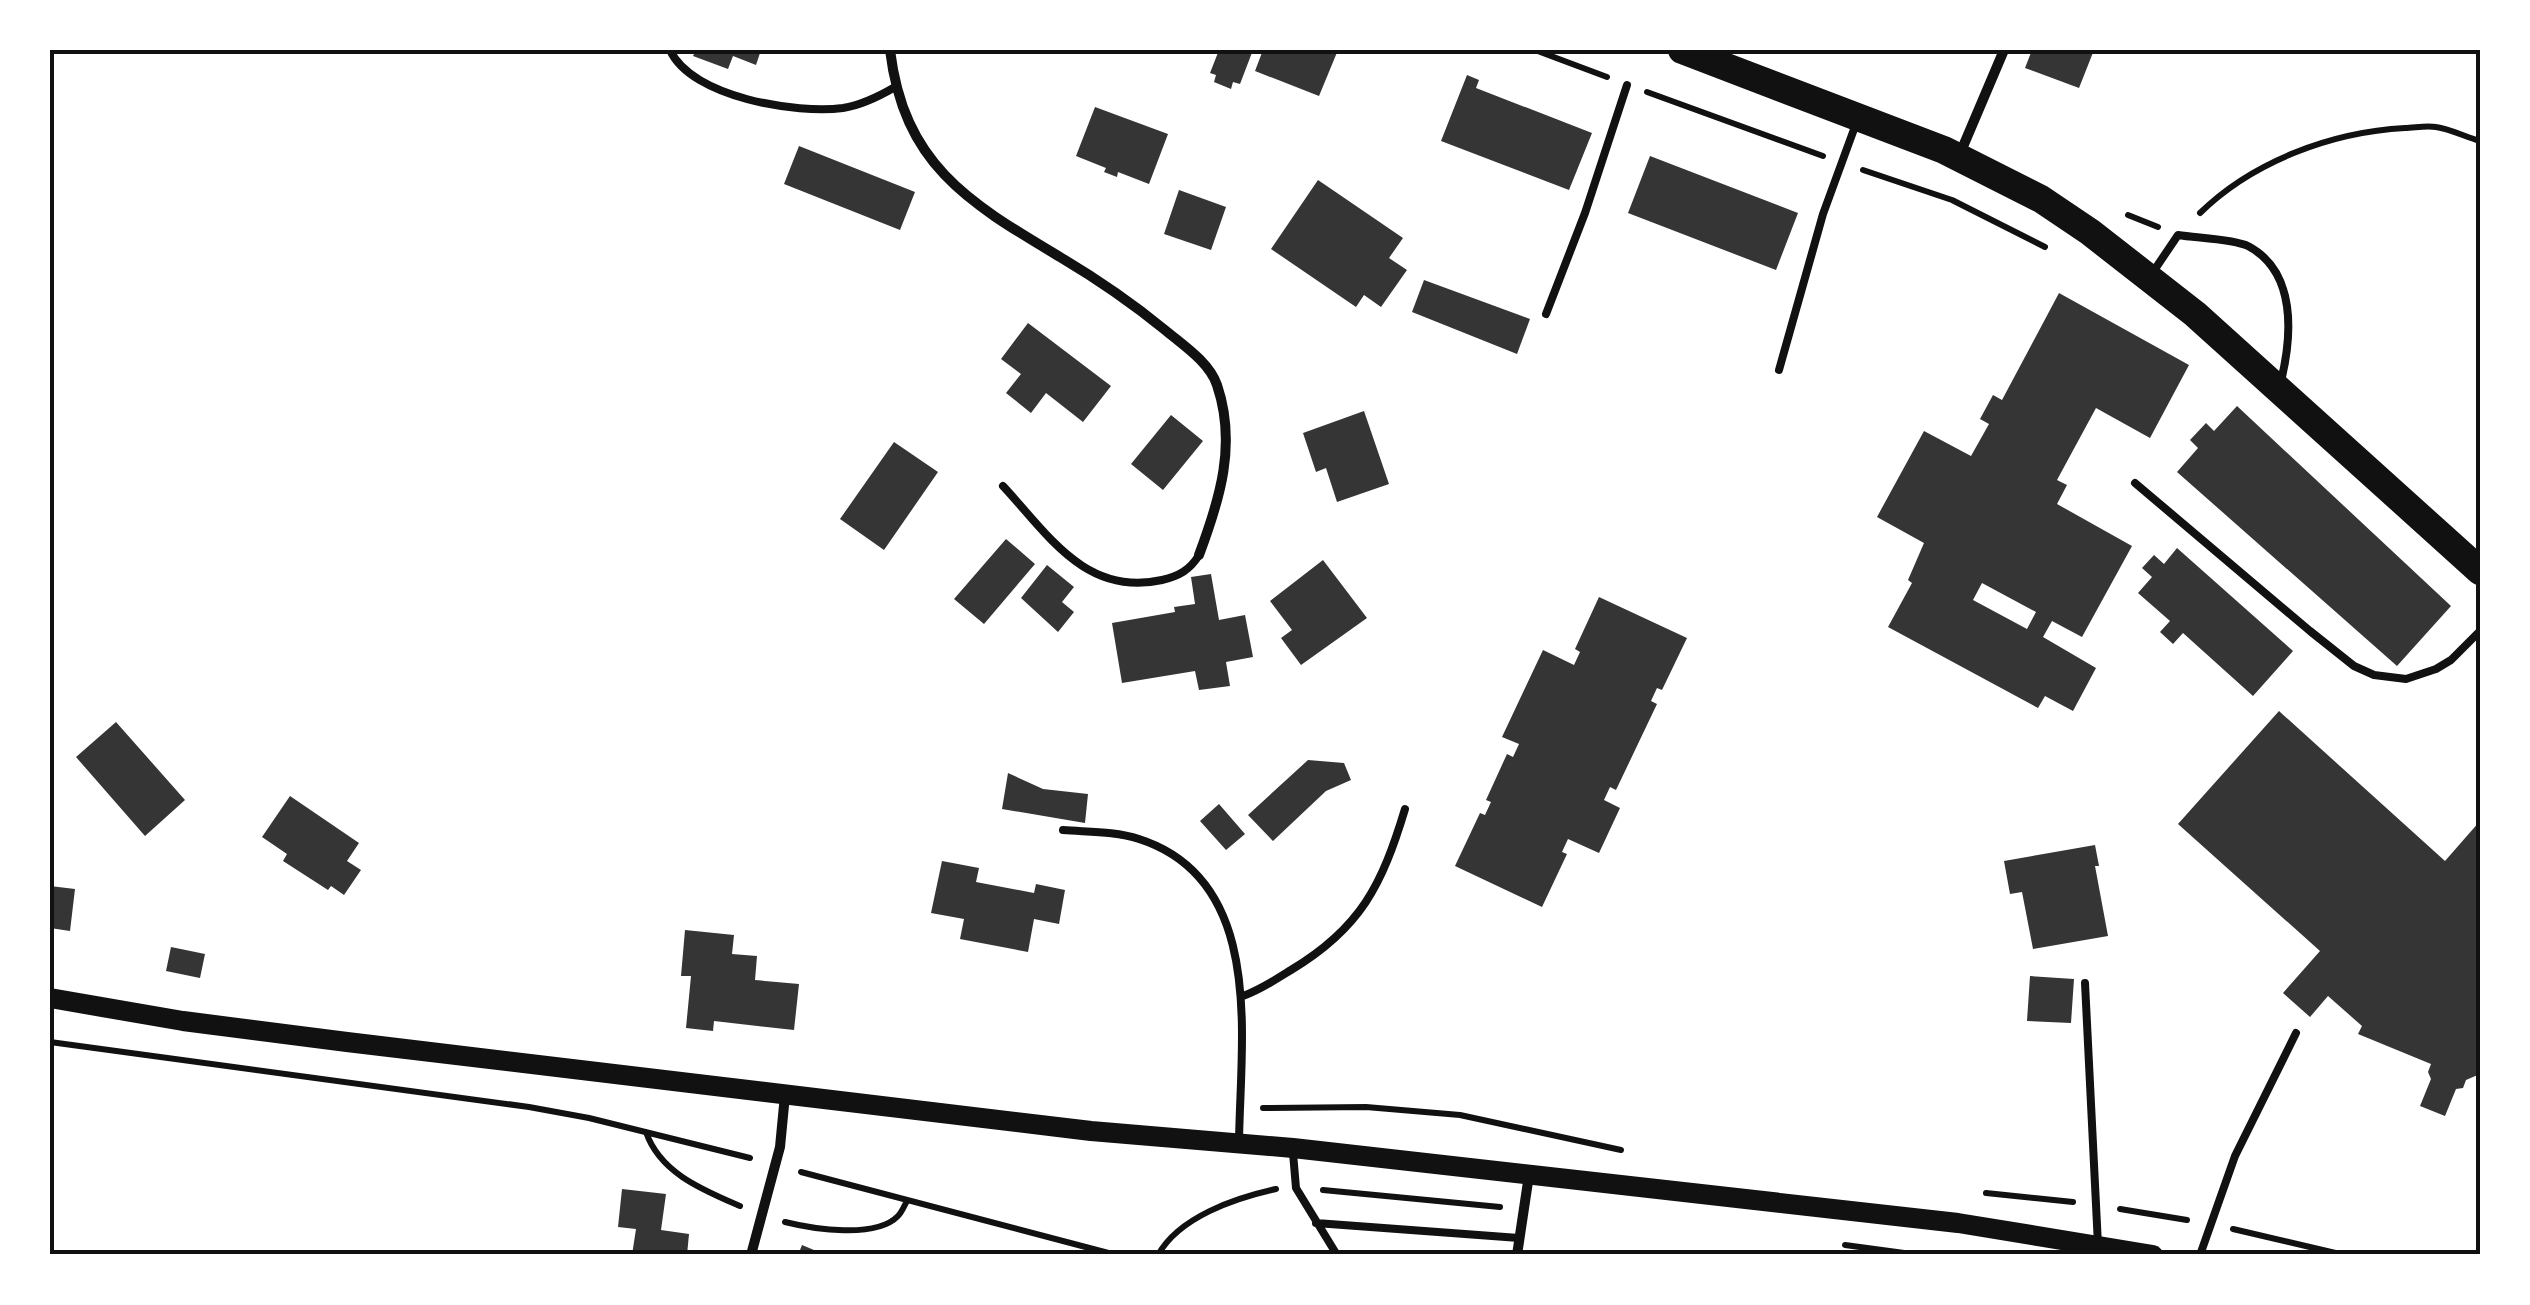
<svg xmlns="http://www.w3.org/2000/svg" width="2530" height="1305" font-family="Montserrat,sans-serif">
<rect width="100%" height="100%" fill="#fff"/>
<!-- building -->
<path fill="#353535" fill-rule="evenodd" d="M 696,50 L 761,50 L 756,65 L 733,56 L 728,69 L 693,56 Z
M 1219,50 L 1253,50 L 1240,84 L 1233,82 L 1231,89 L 1214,82 L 1216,75 L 1210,73 Z
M 1263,50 L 1338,50 L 1319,96 L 1255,71 Z
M 2032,50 L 2094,50 L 2079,88 L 2025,68 Z
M 1467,75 L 1479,80 L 1476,88 L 1592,133 L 1569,190 L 1441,141 Z
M 1095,107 L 1168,134 L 1149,184 L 1118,172 L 1117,177 L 1104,172 L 1106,168 L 1076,156 Z
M 799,146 L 915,192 L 900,230 L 784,184 Z
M 1650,156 L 1798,213 L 1776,270 L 1628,213 Z
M 1318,180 L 1403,238 L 1389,258 L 1407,270 L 1381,307 L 1364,295 L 1356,307 L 1271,249 Z
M 1179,190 L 1226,207 L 1211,250 L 1164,234 Z
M 1424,280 L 1530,319 L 1517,354 L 1412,312 Z
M 2059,293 L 2189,365 L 2150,438 L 2096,408 L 2057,480 L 2067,485 L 2057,504 L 2132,546 L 2082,637 L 2052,621 L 2043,637 L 2096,668 L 2073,711 L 2045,696 L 2038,708 L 1888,627 L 1912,583 L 1908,580 L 1924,543 L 1877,517 L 1924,431 L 1971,456 L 1989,424 L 1980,419 L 1993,395 L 2002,400 ZM 1982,583 L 2036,612 L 2027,629 L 1973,600 Z
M 1028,323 L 1111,386 L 1083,422 L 1046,393 L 1031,413 L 1006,393 L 1021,374 L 1001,359 Z
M 2237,406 L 2451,606 L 2397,666 L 2177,472 L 2198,448 L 2190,440 L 2206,423 L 2214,431 Z
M 1364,411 L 1389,484 L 1337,502 L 1326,468 L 1316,472 L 1303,433 Z
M 1171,415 L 1203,441 L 1163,490 L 1131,464 Z
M 894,442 L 938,472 L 884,550 L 840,519 Z
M 1006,539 L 1035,564 L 984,624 L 954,599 Z
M 2177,548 L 2293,651 L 2253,696 L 2183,633 L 2173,644 L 2160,632 L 2170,621 L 2138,593 L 2152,577 L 2142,568 L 2154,555 L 2164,564 Z
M 1323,560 L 1367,618 L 1301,665 L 1281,638 L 1292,630 L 1270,601 Z
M 1047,565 L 1074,587 L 1062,602 L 1074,612 L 1058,632 L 1021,598 Z
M 1211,574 L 1219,620 L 1245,615 L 1253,657 L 1226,662 L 1230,686 L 1199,690 L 1195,671 L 1122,683 L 1112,623 L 1175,612 L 1174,607 L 1195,604 L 1191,577 Z
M 1599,597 L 1687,638 L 1662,690 L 1657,688 L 1651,701 L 1657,704 L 1616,790 L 1610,787 L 1604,800 L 1620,808 L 1599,853 L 1568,839 L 1562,852 L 1567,854 L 1542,907 L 1455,866 L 1480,813 L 1485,815 L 1491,802 L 1486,800 L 1507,754 L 1513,757 L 1519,744 L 1502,737 L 1543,650 L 1574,665 L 1580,652 L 1575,649 Z
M 2279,711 L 2445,861 L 2480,821 L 2480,1074 L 2466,1080 L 2463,1088 L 2456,1089 L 2445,1116 L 2420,1106 L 2431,1079 L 2428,1072 L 2431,1064 L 2358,1034 L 2362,1026 L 2328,996 L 2310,1017 L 2283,993 L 2320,951 L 2178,824 Z
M 116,722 L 185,800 L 145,836 L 76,757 Z
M 1308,760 L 1344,763 L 1351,780 L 1326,791 L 1273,841 L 1248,815 Z
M 1008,773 L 1043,789 L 1088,794 L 1085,823 L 1002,809 Z
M 290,796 L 359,843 L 347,861 L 361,870 L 344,895 L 331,886 L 328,890 L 283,861 L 287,854 L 262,837 Z
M 1219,804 L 1245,834 L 1226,850 L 1200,821 Z
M 2095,845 L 2099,866 L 2095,866 L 2108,936 L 2033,949 L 2022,892 L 2010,894 L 2004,861 Z
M 942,861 L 979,868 L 976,882 L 1034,893 L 1036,884 L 1065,890 L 1059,924 L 1034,919 L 1028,952 L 960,939 L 964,919 L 931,913 Z
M 50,886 L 75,889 L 70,931 L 50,928 Z
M 685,930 L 734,935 L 732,954 L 757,956 L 755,980 L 799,984 L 794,1030 L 714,1021 L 713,1031 L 686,1028 L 691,976 L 681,976 Z
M 171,947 L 205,954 L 200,978 L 166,971 Z
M 2030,976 L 2074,979 L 2071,1023 L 2027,1021 Z
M 622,1189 L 666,1194 L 661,1230 L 689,1234 L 687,1255 L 632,1255 L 636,1229 L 618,1227 Z
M 802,1245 L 826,1255 L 798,1255 Z"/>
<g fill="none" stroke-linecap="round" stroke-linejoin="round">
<!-- path -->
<path stroke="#111" stroke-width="6" d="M 1535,50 L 1607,77
M 1647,92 L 1823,156
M 1863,170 L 1952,200 L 2045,247
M 2200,213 C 2253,161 2332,132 2405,128 C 2414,128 2426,125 2436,127 C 2450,129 2466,137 2480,141
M 2128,215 L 2158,227
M 50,1042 L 529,1107 L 589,1118 L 750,1158
M 1263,1108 L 1366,1107 L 1460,1115 L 1621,1150
M 646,1132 C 660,1173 703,1190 740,1206
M 801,1172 L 1116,1255
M 1323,1190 L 1500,1207
M 1986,1193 L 2073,1202
M 2120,1209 L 2187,1220
M 785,1222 C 813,1229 876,1239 898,1216 C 902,1212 904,1206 907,1201
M 2233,1229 L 2344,1255
M 1845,1245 L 1919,1255
M 1158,1255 C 1179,1217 1235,1198 1276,1189"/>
<!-- service -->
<path stroke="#111" stroke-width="8" d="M 670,50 C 692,98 797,114 843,108 C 862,105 878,97 895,87
M 2151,275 L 2178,235 C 2196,238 2233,239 2248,246 C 2297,272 2292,336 2281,381
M 1546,314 L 1585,213 L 1627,85
M 1779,370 L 1823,214 L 1857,121
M 2135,483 L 2310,631 L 2354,666 L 2374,675 L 2406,679 L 2436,669 L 2451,660 L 2480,631
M 1003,486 C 1047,533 1085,597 1162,580 C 1179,576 1190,570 1199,555
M 1063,830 C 1088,832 1115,831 1139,839 C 1267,880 1240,1041 1239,1143
M 2085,983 L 2098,1245
M 1243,996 C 1260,990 1275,980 1291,970 C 1361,928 1382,885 1405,809
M 1293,1153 L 1296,1188 L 1337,1255
M 1316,1223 L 1519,1238
M 2200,1255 L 2235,1156 L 2296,1033"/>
<!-- minor -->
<path stroke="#111" stroke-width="10" d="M 890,50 C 904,165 968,202 1060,257 C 1097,279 1132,303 1165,330 C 1183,345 1209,362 1217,385 C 1237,444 1220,499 1199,555
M 1959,156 L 2004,50
M 751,1255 L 780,1147 L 785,1095
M 1517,1255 L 1529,1175"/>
<!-- secondary -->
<path stroke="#111" stroke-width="20" d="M 50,998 L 183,1021 L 347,1042 L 1091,1131 L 1293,1148 L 1958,1223 L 2153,1255"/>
<!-- trunk -->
<path stroke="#111" stroke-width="28" d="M 1682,50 L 1944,150 L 2041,199 L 2090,232 L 2195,314 L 2480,571"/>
</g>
<!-- border -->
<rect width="2530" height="1305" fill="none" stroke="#ffffff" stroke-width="105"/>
<rect x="52" y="52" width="2426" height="1200" fill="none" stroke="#111" stroke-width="4"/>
</svg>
